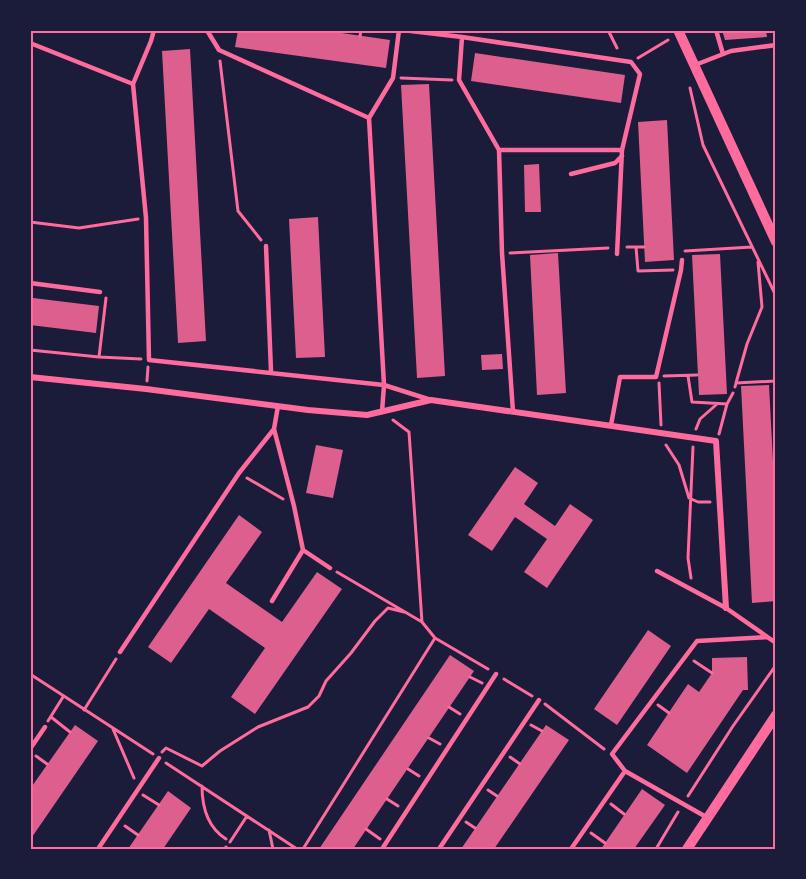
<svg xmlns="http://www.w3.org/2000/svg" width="806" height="879" font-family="Merriweather,serif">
<rect width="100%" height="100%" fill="#1b1b3a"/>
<!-- building -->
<path fill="#dd5f8e" d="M 238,30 L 321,30 L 390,40 L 386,68 L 235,47 Z
M 722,30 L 766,30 L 767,37 L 725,40 Z
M 190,49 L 206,341 L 178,343 L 162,51 Z
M 475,53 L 625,75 L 621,103 L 471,81 Z
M 429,84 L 445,376 L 417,378 L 401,85 Z
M 667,120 L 674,260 L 645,262 L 638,122 Z
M 539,164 L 541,212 L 525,212 L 524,165 Z
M 318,217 L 325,357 L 296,358 L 289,219 Z
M 558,253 L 566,393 L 537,395 L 530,255 Z
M 720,254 L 727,394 L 699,395 L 692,255 Z
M 33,298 L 99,306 L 96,333 L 30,325 Z
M 502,354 L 503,369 L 482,370 L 481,355 Z
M 769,385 L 776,518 L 776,601 L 752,603 L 741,386 Z
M 316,445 L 343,450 L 333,498 L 306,493 Z
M 515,467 L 538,483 L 524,504 L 555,526 L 570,504 L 593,520 L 547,588 L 524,572 L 547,539 L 515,517 L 492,551 L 468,535 Z
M 239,515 L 262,532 L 226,583 L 282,622 L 317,572 L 342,589 L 255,714 L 231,697 L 265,648 L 209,609 L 171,663 L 148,647 Z
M 648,630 L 671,646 L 617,725 L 594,709 Z
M 450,655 L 474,671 L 353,849 L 319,849 Z
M 747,657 L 748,690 L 743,690 L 687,773 L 647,745 L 688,684 L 699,692 L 712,673 L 712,658 Z
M 75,725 L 98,741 L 30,840 L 30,789 Z
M 546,725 L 569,740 L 494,849 L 461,849 Z
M 642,789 L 665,805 L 634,849 L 601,849 Z
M 168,791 L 191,808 L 163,849 L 128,849 Z"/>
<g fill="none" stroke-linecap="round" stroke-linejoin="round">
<!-- path -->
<path stroke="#ff6b9d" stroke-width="3" d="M 608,30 L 617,48
M 330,31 L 330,30
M 360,36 L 361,30
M 638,58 L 668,40
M 220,61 L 238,211 L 261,240
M 401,78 L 452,80
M 690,88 L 703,145 L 776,296
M 30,222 L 79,228 L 138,219
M 627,247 L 644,247
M 636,247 L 638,271 L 673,270
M 685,251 L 752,247
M 510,253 L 608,248
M 106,298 L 99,357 L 141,359
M 30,350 L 99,357
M 664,376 L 697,375
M 688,376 L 692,402 L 727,404
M 147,381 L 148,367
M 659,383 L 661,425
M 736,383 L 747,344 L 762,307 L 758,262
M 735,387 L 736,383 L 776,381
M 393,420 L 409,432 L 422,622 L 435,638
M 696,429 L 700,419 L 717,404
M 719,434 L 727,404 L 733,393
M 666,445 L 679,465 L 689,498 L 698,502 L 710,502
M 247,478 L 283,499
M 337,572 L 422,622
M 691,578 L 688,558 L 693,447
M 694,661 L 712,673
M 30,674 L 153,754
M 470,677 L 482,683
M 504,679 L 532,696
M 545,704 L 604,749
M 658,705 L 669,713
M 449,707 L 460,714
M 84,710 L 116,659
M 51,717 L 70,732
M 48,721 L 63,697
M 531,725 L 542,731
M 113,729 L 134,778
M 429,738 L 440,744
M 162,752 L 166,748 L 202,766 L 220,751 L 258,727 L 308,707 L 319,696 L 326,681 L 351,653 L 375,621 L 388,608 L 404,612
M 36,756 L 47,764
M 510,757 L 520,764
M 166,763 L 297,849
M 408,769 L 419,776
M 202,786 C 202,807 207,827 226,839
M 488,790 L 497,796
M 143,795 L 159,805
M 688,796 L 733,726 L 776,665
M 387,799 L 398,806
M 611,804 L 624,814
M 466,822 L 475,828
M 125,826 L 138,835
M 366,829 L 380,839
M 269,830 L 273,849
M 591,833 L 605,843
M 230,842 L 247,816
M 303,849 L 435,638 L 488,669
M 656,849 L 678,812"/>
<!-- service -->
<path stroke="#ff6b9d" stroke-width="4.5" d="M 154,30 L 151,41 L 133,84 L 146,218 L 149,360 L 384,385 L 431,400
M 209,30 L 208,32 L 219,50 L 369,118
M 402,30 L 462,37
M 716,30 L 723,54
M 30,43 L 133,84
M 695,65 L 731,51 L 776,45
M 499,150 L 622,150 L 640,74 L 631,62 L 462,37 L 459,80 L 499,150 L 502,253 L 513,412
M 571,174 L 615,163 L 622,156
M 266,246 L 271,371
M 617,254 L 622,150
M 30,283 L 100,292
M 382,412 L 384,385 L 369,118 L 393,78 L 399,30
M 611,425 L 620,377 L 656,377 L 681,270 L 682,260
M 274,429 L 294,506 L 303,550 L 330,568
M 657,571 L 726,608 L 776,643
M 272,601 L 303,550
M 120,652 L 239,473 L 274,429 L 278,406
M 30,749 L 45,727
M 708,818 L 625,771 L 612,754 L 697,641 L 767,637
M 98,849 L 159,758
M 225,849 L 226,848
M 382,849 L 496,674
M 439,849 L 539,700
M 571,849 L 625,771"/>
<!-- minor -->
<path stroke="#ff6b9d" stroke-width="6" d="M 30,377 L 146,389 L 308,410 L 367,415 L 431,400 L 716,441 L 726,608"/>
<!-- tertiary -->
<path stroke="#ff6b9d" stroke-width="10" d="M 678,30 L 776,242
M 687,849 L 776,715"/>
</g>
<!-- border -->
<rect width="806" height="879" fill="none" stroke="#1b1b3a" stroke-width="63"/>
<rect x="32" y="32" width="742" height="816" fill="none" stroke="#ff6b9d" stroke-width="2"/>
</svg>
